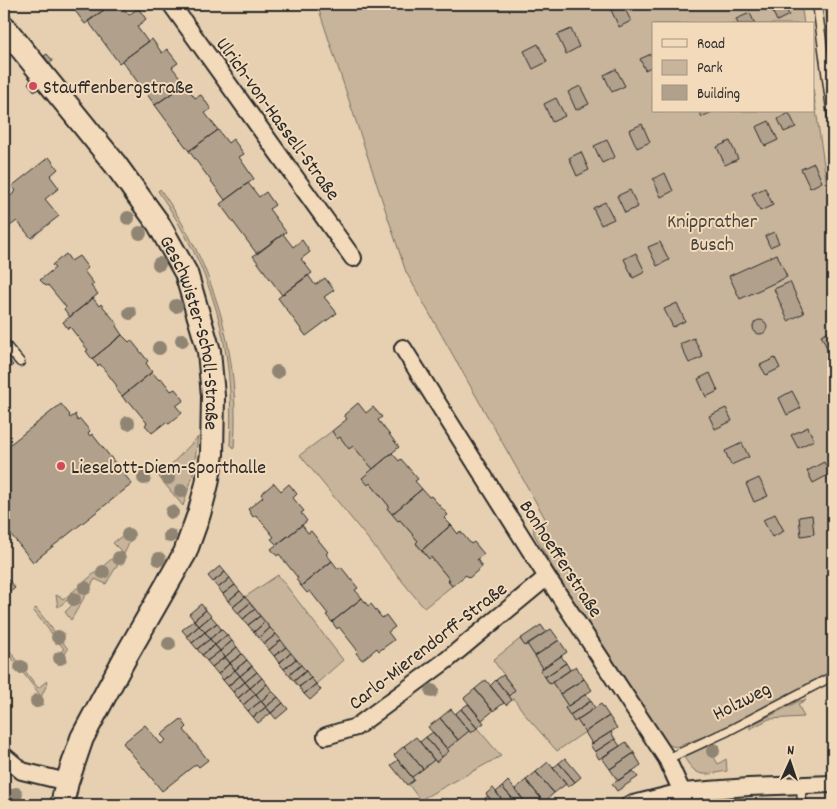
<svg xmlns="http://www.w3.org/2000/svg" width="837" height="809" font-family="Dekko,sans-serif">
<rect width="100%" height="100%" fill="#e6d0b1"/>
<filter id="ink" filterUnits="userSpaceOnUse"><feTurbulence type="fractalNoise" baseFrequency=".02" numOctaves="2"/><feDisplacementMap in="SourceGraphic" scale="10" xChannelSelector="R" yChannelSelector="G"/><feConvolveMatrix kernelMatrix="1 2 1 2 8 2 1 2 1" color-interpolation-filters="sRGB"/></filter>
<g filter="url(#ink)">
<!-- green -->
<path fill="#c7b49b" stroke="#797063" d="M 317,4 L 801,4 L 804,24 L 653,24 L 653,111 L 813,111 L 813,89 L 833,227 L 833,671 L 721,730 L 676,747 L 669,745 L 554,570 L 534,534 L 533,525 L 546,520 L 406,272 Z
M 825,4 L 833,4 L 833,66 Z
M 160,189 C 214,264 241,355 234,448 L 230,444 C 235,346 213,271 158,191 Z
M 332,431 L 337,438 L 340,437 L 349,448 L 353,446 L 373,469 L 363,478 L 368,484 L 370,483 L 389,506 L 387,508 L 398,521 L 400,520 L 418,541 L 416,544 L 428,558 L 431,557 L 450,580 L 448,582 L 452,586 L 424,608 L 300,455 Z
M 198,437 L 193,475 L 183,506 L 159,477 Z
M 129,530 L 132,532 C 130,549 114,569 106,584 L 95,579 L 71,620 L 65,612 L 74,603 L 70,598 L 58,607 L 56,595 L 64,599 L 121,551 L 113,543 Z
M 278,575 L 343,660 L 316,684 L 245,597 Z
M 36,608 L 68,649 L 60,663 L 55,656 L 64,649 L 33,610 Z
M 520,639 L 525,646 L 527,644 L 543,668 L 541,670 L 549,684 L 552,682 L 568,706 L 565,708 L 574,721 L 577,720 L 585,732 L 557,751 L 527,717 L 514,699 L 512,700 L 509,696 L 515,690 L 493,660 Z
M 4,643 L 38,688 L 47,681 L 48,682 L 36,708 L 31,703 L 40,695 L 4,648 Z
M 806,700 L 798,704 L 804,717 L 769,719 L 750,729 L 750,726 L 799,701 Z
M 477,728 L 501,756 L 420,800 L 409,785 L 414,780 L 412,777 L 434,760 L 436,762 L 448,752 L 447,749 L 469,731 L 471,733 Z
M 716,744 L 720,746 L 711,752 L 718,764 L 726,759 L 727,771 C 704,775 697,779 684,757 L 710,745 Z"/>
<!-- building -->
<path fill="#b1a18c" stroke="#2b2b2b" d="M 70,4 L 112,4 L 85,24 Z
M 112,4 L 120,4 L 129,15 L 138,8 L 146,19 L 137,27 L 148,42 L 119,63 L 88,21 Z
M 769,4 L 784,4 L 789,15 L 777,21 Z
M 623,5 L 631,21 L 619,27 L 611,10 Z
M 750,13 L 755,24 L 738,24 L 736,19 Z
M 571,29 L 579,47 L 566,54 L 557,35 Z
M 152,39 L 162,53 L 167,49 L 178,63 L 172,67 L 185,84 L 155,105 L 122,61 Z
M 538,44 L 547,62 L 533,69 L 524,51 Z
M 47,54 L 53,61 L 49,63 L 44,56 Z
M 651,54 L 653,58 L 653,66 L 645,70 L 640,59 Z
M 616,69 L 625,86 L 612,92 L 604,75 Z
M 31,80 L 38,89 L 35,92 L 28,83 Z
M 185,84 L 195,98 L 201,95 L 211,109 L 205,113 L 218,130 L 189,151 L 155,105 Z
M 580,86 L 589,104 L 576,110 L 568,92 Z
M 556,98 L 565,116 L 552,122 L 544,104 Z
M 699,111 L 714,111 L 702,117 Z
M 789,113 L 796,127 L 784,132 L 778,119 Z
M 769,121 L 778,140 L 765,146 L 756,127 Z
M 642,124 L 650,142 L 637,148 L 629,130 Z
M 218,130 L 228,143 L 233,139 L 244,154 L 239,157 L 254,179 L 225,200 L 189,151 Z
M 607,140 L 615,157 L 602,163 L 594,146 Z
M 730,141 L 738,159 L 725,165 L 717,147 Z
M 581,152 L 589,170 L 577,176 L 569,158 Z
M 49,157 L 58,169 L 50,176 L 59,188 L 45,199 L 59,216 L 31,238 L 17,221 L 10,226 L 4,218 L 4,199 L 5,201 L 16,191 L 12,186 Z
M 814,163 L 822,182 L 810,188 L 801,169 Z
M 665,173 L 673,191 L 661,197 L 653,179 Z
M 248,183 L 259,197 L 266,192 L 275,205 L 269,209 L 286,232 L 257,254 L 220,204 Z
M 765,188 L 773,205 L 760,211 L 752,194 Z
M 630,190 L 638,207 L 625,213 L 617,196 Z
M 605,202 L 614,219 L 601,225 L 593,208 Z
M 774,232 L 779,243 L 770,247 L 765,236 Z
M 283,234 L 293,247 L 302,240 L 310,252 L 301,259 L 312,273 L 282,295 L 253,256 Z
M 660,242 L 669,260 L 657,266 L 648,247 Z
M 636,253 L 645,272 L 633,278 L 624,259 Z
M 66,254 L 71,261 L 79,256 L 88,268 L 84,271 L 94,284 L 91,286 L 98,294 L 70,317 L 64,309 L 66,307 L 48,285 L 46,286 L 40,280 L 55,268 L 52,265 Z
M 777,254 L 787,277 L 740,299 L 729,276 Z
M 308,275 L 315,285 L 325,278 L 334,290 L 324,297 L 337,313 L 306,336 L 278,298 Z
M 790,282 L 804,313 L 788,321 L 774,289 Z
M 93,298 L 99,306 L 101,304 L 118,325 L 116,326 L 122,335 L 92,359 L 86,351 L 88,350 L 70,327 L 68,329 L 63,322 Z
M 677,303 L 685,321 L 673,327 L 664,309 Z
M753 327a7 7 0 1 1 14 0a7 7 0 1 1-14 0Z
M 833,329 L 833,345 L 827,348 L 821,335 Z
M 122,335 L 129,342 L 131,340 L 148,361 L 146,363 L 152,372 L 122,396 L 115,388 L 117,386 L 100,364 L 98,366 L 92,359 Z
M 694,338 L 703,357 L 689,363 L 680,344 Z
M 4,354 L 13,365 L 4,373 Z
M 775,358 L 780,368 L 766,375 L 760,365 Z
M 152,372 L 159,380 L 161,378 L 171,391 L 175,389 L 184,400 L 176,406 L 182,413 L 169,424 L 166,422 L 152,433 L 145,425 L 147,423 L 129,401 L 127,403 L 122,396 Z
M 710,373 L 718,391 L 706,397 L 698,379 Z
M 833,374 L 833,389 L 827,377 Z
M 792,391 L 801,408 L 787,415 L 779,398 Z
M 358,403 L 366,413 L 373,407 L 382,417 L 378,420 L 399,447 L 373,469 L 353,446 L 349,449 L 340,437 L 337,439 L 332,431 L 347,419 L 344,415 Z
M 61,404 L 70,415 L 69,416 L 70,418 L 76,414 L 75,416 L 78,421 L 80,419 L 90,431 L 88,433 L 90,436 L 92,434 L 132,484 L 33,562 L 4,526 L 4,449 Z
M 726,408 L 732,421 L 715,429 L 709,416 Z
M 808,427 L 814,440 L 798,448 L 791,435 Z
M 742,443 L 749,457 L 731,465 L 725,451 Z
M 392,453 L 399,461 L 401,459 L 418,479 L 415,481 L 422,489 L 392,514 L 387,508 L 389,506 L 370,483 L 368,485 L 362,478 Z
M 824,462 L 830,474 L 813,483 L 807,471 Z
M 759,478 L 768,496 L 754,502 L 746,484 Z
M 274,483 L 281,491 L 289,484 L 297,494 L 293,498 L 304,511 L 301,513 L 307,521 L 277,545 L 271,539 L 274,537 L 256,515 L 253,517 L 248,509 L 263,497 L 261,494 Z
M 422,489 L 429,497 L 431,496 L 448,515 L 444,518 L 451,525 L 422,550 L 416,543 L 418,541 L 408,529 L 400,520 L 398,521 L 392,514 Z
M 775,514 L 784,531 L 772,537 L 763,520 Z
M 812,515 L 814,534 L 801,536 L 799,517 Z
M 302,525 L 308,533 L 311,531 L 328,552 L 326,554 L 332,561 L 301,586 L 296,579 L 298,578 L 279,554 L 277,556 L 271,549 Z
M 451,525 L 458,534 L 460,531 L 471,544 L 474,542 L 484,554 L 477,559 L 482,567 L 469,578 L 466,575 L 452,586 L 448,581 L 450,580 L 431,557 L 429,559 L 422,550 Z
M 332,561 L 338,569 L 341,567 L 358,588 L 355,590 L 362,598 L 332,622 L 326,615 L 328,614 L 310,591 L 307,593 L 301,586 Z
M 220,566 L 225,572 L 213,582 L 208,576 Z
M 225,572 L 230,578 L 218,588 L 213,582 Z
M 4,575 L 15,588 L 4,597 Z
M 230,578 L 235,585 L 223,594 L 218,588 Z
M 235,585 L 240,591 L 228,601 L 223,594 Z
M 240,591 L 245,597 L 233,607 L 228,601 Z
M 245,597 L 250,603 L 238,613 L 233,607 Z
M 362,598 L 368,606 L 371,604 L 382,618 L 386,615 L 395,627 L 388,632 L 394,640 L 379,651 L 377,648 L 362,660 L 356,653 L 358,651 L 339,627 L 337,629 L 332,622 Z
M 250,603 L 255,609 L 243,619 L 238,613 Z
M 201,604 L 206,610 L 194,620 L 189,614 Z
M 255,609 L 260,616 L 248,625 L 243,619 Z
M 206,610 L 211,616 L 199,626 L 194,620 Z
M 211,616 L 217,623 L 205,632 L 199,626 Z
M 260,616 L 265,622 L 254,632 L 248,625 Z
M 194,620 L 199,626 L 187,636 L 182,630 Z
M 265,622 L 270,628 L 259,638 L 254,632 Z
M 217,623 L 221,629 L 210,639 L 205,632 Z
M 541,625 L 546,632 L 525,646 L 520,639 Z
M 199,626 L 205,632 L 192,643 L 187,636 Z
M 270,628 L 276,634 L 264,644 L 259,638 Z
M 221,629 L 227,635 L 215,645 L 210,639 Z
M 551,629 L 559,640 L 535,656 L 527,644 Z
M 205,632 L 210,639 L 197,649 L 192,643 Z
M 276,634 L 281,640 L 269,650 L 264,644 Z
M 227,635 L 232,641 L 220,651 L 215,645 Z
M 210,639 L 215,645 L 202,655 L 197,649 Z
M 281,640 L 286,647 L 274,656 L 269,650 Z
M 559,640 L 567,652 L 543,668 L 535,656 Z
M 232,641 L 237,647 L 225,657 L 220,651 Z
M 215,645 L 220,651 L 207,661 L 202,655 Z
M 237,647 L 242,654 L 230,663 L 225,657 Z
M 286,647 L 291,653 L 279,663 L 274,656 Z
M 220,651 L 225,657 L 212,667 L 207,661 Z
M 291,653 L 296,659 L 284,669 L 279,663 Z
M 242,654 L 247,660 L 235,670 L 230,663 Z
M 561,656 L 566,663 L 545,677 L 540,670 Z
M 225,657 L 230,663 L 218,674 L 212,667 Z
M 296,659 L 301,665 L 289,675 L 284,669 Z
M 247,660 L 252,666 L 240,676 L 235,670 Z
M 230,663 L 235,670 L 223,680 L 218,674 Z
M 566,663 L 570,670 L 550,684 L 545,677 Z
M 301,665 L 306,671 L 294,681 L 289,675 Z
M 252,666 L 257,672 L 245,682 L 240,676 Z
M 576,666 L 584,679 L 560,694 L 552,682 Z
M 235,670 L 240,676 L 228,686 L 223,680 Z
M 306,671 L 311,678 L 299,687 L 294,681 Z
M 257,672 L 262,678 L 250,688 L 245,682 Z
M 503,675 L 515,690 L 509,696 L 496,680 Z
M 240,676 L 245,682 L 233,692 L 228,686 Z
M 262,678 L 267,684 L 256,694 L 250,688 Z
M 311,678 L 316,684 L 304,694 L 299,687 Z
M 584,679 L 592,690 L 568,706 L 560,694 Z
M 486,680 L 504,703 L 493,711 L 475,689 Z
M 496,680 L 512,700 L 506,705 L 490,686 Z
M 245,682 L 250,688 L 238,698 L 233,692 Z
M 267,684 L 272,691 L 261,701 L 256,694 Z
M 316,684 L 321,690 L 310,700 L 304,694 Z
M 250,688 L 256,694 L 243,705 L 238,698 Z
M 475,689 L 493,711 L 482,720 L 464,698 Z
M 272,691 L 278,697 L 266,707 L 261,701 Z
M 256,694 L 261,701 L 248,711 L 243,705 Z
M 586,694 L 591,701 L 570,715 L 565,708 Z
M 278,697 L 283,703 L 271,713 L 266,707 Z
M 261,701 L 266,707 L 253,717 L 248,711 Z
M 591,701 L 595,708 L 574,722 L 570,715 Z
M 283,703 L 288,709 L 276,719 L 271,713 Z
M 468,704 L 484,723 L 477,728 L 461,709 Z
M 601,704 L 609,716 L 585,732 L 577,720 Z
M 266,707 L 271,713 L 258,723 L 253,717 Z
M 451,709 L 469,731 L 458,740 L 440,718 Z
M 461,709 L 477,728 L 471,733 L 455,714 Z
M 609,716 L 617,728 L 592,744 L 585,732 Z
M 440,718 L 458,740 L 447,749 L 428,727 Z
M 181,719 L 187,727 L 184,730 L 208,760 L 199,767 L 196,764 L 162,791 L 123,743 L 145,725 L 161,744 L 166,740 L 161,735 Z
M 433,732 L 449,751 L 442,757 L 426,737 Z
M 611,732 L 615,739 L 595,752 L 590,745 Z
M 416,737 L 434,760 L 423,769 L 404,746 Z
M 426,737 L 442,757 L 436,762 L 420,742 Z
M 615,739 L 620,746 L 599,759 L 595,752 Z
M 626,742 L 634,753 L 610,769 L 602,758 Z
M 404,746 L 423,769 L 412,777 L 394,755 Z
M 634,753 L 641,765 L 618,781 L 610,769 Z
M 565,758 L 581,777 L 575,782 L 559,763 Z
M 398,760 L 414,780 L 407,785 L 391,765 Z
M 548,762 L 566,784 L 554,793 L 536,772 Z
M 559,763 L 575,782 L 568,787 L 553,768 Z
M 633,771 L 638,777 L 617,791 L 612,784 Z
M 536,772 L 554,793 L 544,802 L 526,780 Z
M 526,780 L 544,802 L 540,805 L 528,805 L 515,789 Z
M 508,781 L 524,801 L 519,805 L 502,787 Z
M 502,787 L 512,798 L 505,804 L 496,792 Z
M 493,788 L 503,801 L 499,805 L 496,805 L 486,794 Z
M 488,796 L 496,805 L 477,805 Z"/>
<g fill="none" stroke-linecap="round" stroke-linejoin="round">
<!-- lane casing -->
<g stroke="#2b2b2b" stroke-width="11">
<path id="lane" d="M 817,4 L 833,124
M 4,343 L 20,362
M 667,759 L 728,731 L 833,676
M 801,785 L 802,805"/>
</g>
<!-- street casing -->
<g stroke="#2b2b2b" stroke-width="20">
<path id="street" d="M 171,4 L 353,258
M 403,348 L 547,577 L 667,759 L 682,792
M 326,736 L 356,727 L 448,659 L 547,577
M 4,756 L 22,771 L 67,782
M 629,805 L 682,792 L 749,787 L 833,784"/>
</g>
<!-- secondary casing -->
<g stroke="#2b2b2b" stroke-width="26">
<g id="secondary">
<path id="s1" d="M 4,27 L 115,164 L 158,223 L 186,273 L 209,351 L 213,396 L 212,454 L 207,484 L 199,514 L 185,553 L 126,656 L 82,738 L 67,782 L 62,805"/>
</g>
</g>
<!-- lane -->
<use href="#lane" stroke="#f2daba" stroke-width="8"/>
<!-- street -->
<use href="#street" stroke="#f2daba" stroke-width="16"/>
<!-- secondary -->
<use href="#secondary" stroke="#f2daba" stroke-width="22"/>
</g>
<!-- trees -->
<g fill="#908473">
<circle cx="128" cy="218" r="7"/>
<circle cx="140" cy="233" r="7"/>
<circle cx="159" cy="264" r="7"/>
<circle cx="176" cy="306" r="7"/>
<circle cx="130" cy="313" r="7"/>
<circle cx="182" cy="340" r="7"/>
<circle cx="159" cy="348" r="7"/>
<circle cx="277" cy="372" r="7"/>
<circle cx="128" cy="423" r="7"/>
<circle cx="144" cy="478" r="7"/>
<circle cx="168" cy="478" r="7"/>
<circle cx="181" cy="491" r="7"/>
<circle cx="172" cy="512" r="7"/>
<circle cx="128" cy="535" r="7"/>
<circle cx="170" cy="536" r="7"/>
<circle cx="119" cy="558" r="7"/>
<circle cx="159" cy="559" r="7"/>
<circle cx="103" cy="572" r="7"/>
<circle cx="85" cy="588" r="7"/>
<circle cx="74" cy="599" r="7"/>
<circle cx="58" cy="637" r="7"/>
<circle cx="169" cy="644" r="7"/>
<circle cx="60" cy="658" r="7"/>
<circle cx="21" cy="667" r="7"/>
<circle cx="432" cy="691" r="7"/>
<circle cx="37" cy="701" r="7"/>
<circle cx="713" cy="751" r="7"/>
<circle cx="16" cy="794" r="7"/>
</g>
</g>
<!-- markers -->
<g fill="#d1495b" stroke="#f2daba" stroke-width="2">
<circle cx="33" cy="86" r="5"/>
<circle cx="61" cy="466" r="5"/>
</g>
<g text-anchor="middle" stroke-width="4" stroke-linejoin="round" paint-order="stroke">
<!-- poi labels -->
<g font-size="20" fill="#2b2b2b" stroke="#f2daba" text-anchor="start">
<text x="43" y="93">Stauffenbergstraße</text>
<text x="71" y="473">Lieselott-Diem-Sporthalle</text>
</g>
<!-- street labels -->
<g font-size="20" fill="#2b2b2b" stroke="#f2daba">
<text transform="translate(279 118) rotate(54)" y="7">Ulrich-von-Hassell-Straße</text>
<text dy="7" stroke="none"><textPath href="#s1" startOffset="366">Geschwister-Scholl-Straße</textPath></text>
<text transform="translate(562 558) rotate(57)" y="7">Bonhoefferstraße</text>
<text transform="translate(427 645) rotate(-38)" y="7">Carlo-Mierendorff-Straße</text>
<text transform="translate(741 700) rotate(-27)" y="7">Holzweg</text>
</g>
<!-- park labels -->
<g font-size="20" fill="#4a4641" stroke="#f2daba">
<text x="712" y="227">Knipprather<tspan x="712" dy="23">Busch</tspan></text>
</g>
</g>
<!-- margin -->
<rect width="837" height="809" fill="none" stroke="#f2daba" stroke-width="20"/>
<rect x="10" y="10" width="817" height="789" fill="none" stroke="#2b2b2b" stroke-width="2" filter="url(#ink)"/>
<!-- legend -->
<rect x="652" y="22" width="162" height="90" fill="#f2daba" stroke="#a29481"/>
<rect x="662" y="39" width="25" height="8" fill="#f2daba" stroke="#a29481"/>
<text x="697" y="48" font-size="15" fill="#2b2b2b">Road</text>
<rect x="662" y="60" width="25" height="15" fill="#c7b49b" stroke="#a29481"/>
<text x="697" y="72" font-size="15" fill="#2b2b2b">Park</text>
<rect x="662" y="85" width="25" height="15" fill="#b1a18c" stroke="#a29481"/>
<text x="697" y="98" font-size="15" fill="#2b2b2b">Building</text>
<!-- north arrow -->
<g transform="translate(790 762) rotate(3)" stroke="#f2daba" stroke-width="4" paint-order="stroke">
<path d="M0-4L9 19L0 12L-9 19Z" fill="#2b2b2b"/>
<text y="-8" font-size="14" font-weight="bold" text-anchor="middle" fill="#2b2b2b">N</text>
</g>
</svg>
